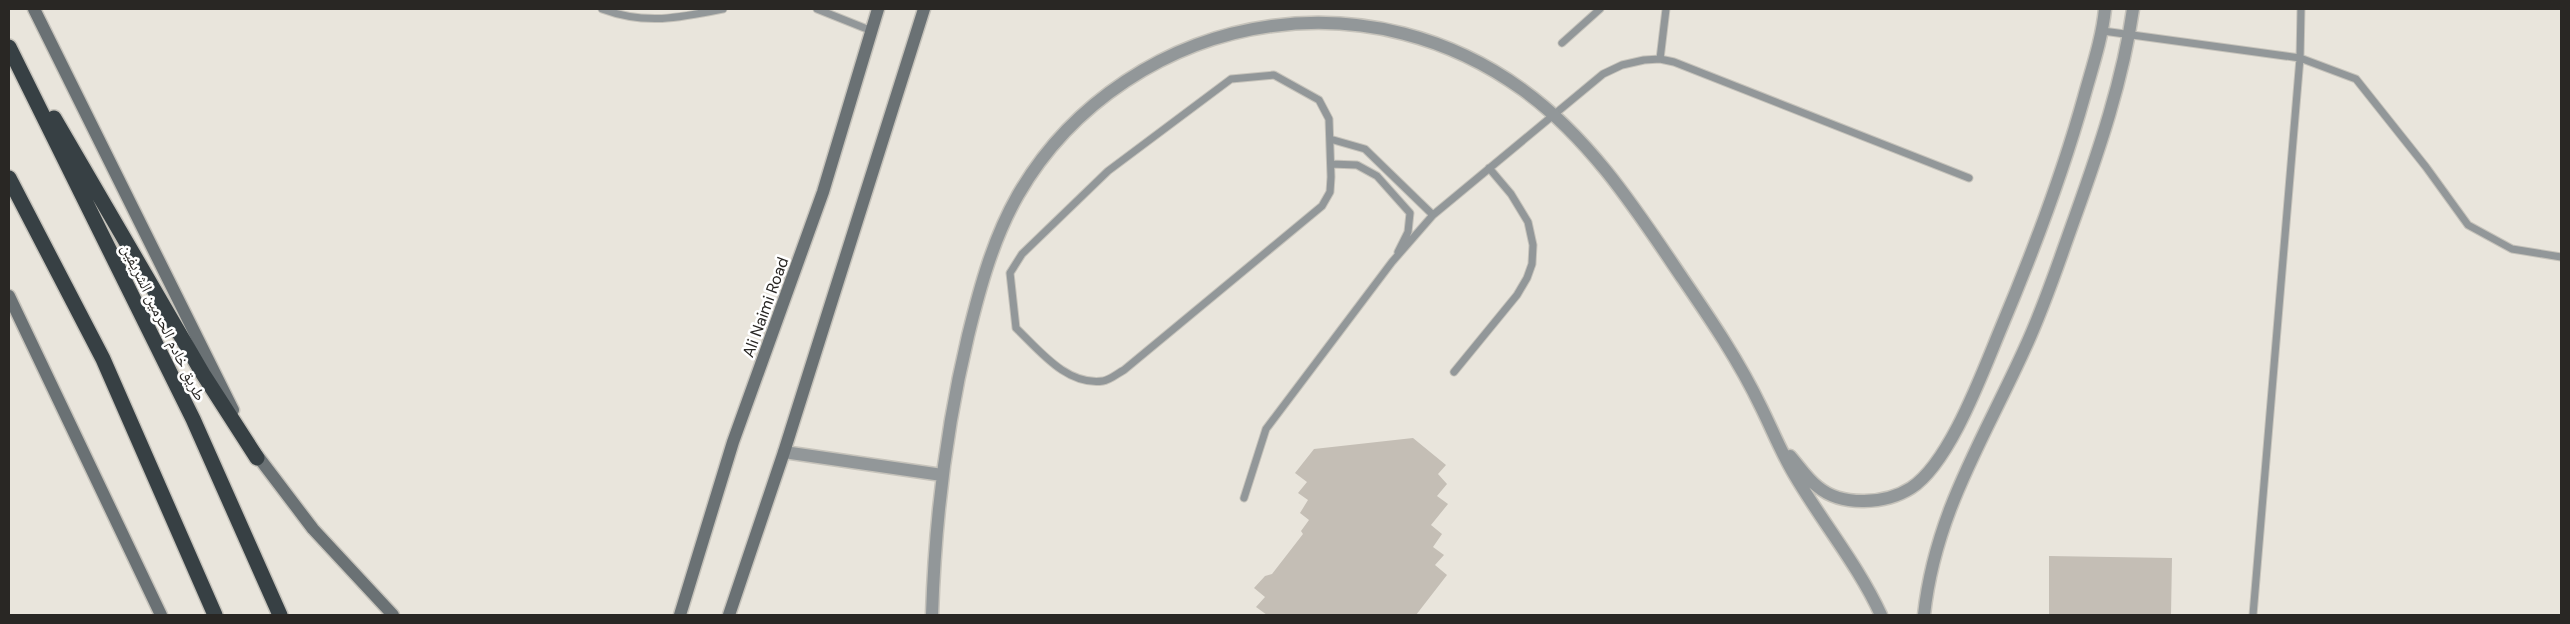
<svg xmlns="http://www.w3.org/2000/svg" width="2570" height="624" font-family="'DM Sans','Noto Naskh Arabic',sans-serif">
<rect width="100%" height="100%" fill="#e9e5dc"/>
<!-- building -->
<path fill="#c4beb5" d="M 1413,438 L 1446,465 L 1438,474 L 1447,484 L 1437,496 L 1448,504 L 1431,525 L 1442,534 L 1433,547 L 1444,555 L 1435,565 L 1447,575 L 1416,615 L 1267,615 L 1256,607 L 1265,597 L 1254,588 L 1265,576 L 1272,574 L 1303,534 L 1301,531 L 1309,520 L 1300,513 L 1308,500 L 1298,493 L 1307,482 L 1295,473 L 1314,449 Z
M 2049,556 L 2172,558 L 2171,615 L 2049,615 Z"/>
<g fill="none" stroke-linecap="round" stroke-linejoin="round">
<!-- lane casing -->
<g stroke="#c6c3bb" stroke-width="9">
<path id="lane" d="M 602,9 C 645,25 679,18 723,9
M 817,9 L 872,31
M 2301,9 L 2300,58 L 2356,79 L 2426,167 L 2468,225 L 2512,249 L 2561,257
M 2103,31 L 2300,58 L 2253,615
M 1562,43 L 1600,9
M 1660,59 L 1666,9
M 1274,75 L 1319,100 L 1329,119 L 1331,177 L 1330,192 L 1322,206 L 1124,370 C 1118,373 1110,380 1103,381 C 1067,386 1040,351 1016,328 L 1010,273 L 1022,254 L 1108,171 L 1231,79 Z
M 1330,139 L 1365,149 L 1433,215
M 1331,164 L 1357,165 L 1377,176 L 1410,213 L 1408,232 L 1398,252
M 1454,372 L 1517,295 L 1527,278 L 1532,264 L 1533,245 L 1528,222 L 1511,194 L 1489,168
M 1244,498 L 1266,429 L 1392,262 L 1433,215 L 1603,74 L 1622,65 L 1644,60 L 1660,59 L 1674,62 L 1969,178"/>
</g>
<!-- street casing -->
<g stroke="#c6c3bb" stroke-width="15">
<path id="street" d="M 784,452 L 942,475
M 1790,456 C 1799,466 1807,479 1818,487 C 1842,507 1886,504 1911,488 C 1950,463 1983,371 2001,328 C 2033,252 2062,176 2084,97 C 2092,68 2102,39 2105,9
M 932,615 C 935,520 946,428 968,336 C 980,287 993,239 1018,195 C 1071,103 1167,40 1272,26 C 1361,14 1450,37 1523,90 C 1591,139 1637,211 1683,279 C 1711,320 1739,361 1761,407 C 1772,429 1781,452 1794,474 C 1822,522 1858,565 1881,615
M 1924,615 C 1935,513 1984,439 2025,348 C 2045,305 2059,261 2075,217 C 2099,150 2123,80 2133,9"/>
</g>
<!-- secondary casing -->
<g stroke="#c6c3bb" stroke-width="15">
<path id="secondary" d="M 34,9 L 233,410
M 9,296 L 161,615
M 253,450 L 313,529 L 393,615
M 680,615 L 733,442 L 823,192 L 878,9
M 729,615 L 784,452 L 924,9"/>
</g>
<!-- highway casing -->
<g stroke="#c6c3bb" stroke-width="18">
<path id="highway" d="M 9,47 L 193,419 L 280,615
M 54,118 L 203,374 L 257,458
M 9,178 L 103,359 L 215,615"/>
</g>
<!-- lane -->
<use href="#lane" stroke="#929799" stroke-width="7"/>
<!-- street -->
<use href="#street" stroke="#929799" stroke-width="12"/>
<!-- secondary -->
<use href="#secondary" stroke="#6a7174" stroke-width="12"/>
<!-- highway -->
<use href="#highway" stroke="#374044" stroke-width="15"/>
</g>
<g text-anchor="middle" stroke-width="5" stroke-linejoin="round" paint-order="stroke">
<!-- street labels -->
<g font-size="16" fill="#292724" stroke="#fff">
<text transform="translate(765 307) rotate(-70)" y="6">Ali Naimi Road</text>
<text transform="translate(164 322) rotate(64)" y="6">طريق خادم الحرمين الشريفين</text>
</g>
</g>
<!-- border -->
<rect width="2570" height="624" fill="none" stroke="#292724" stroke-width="20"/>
</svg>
